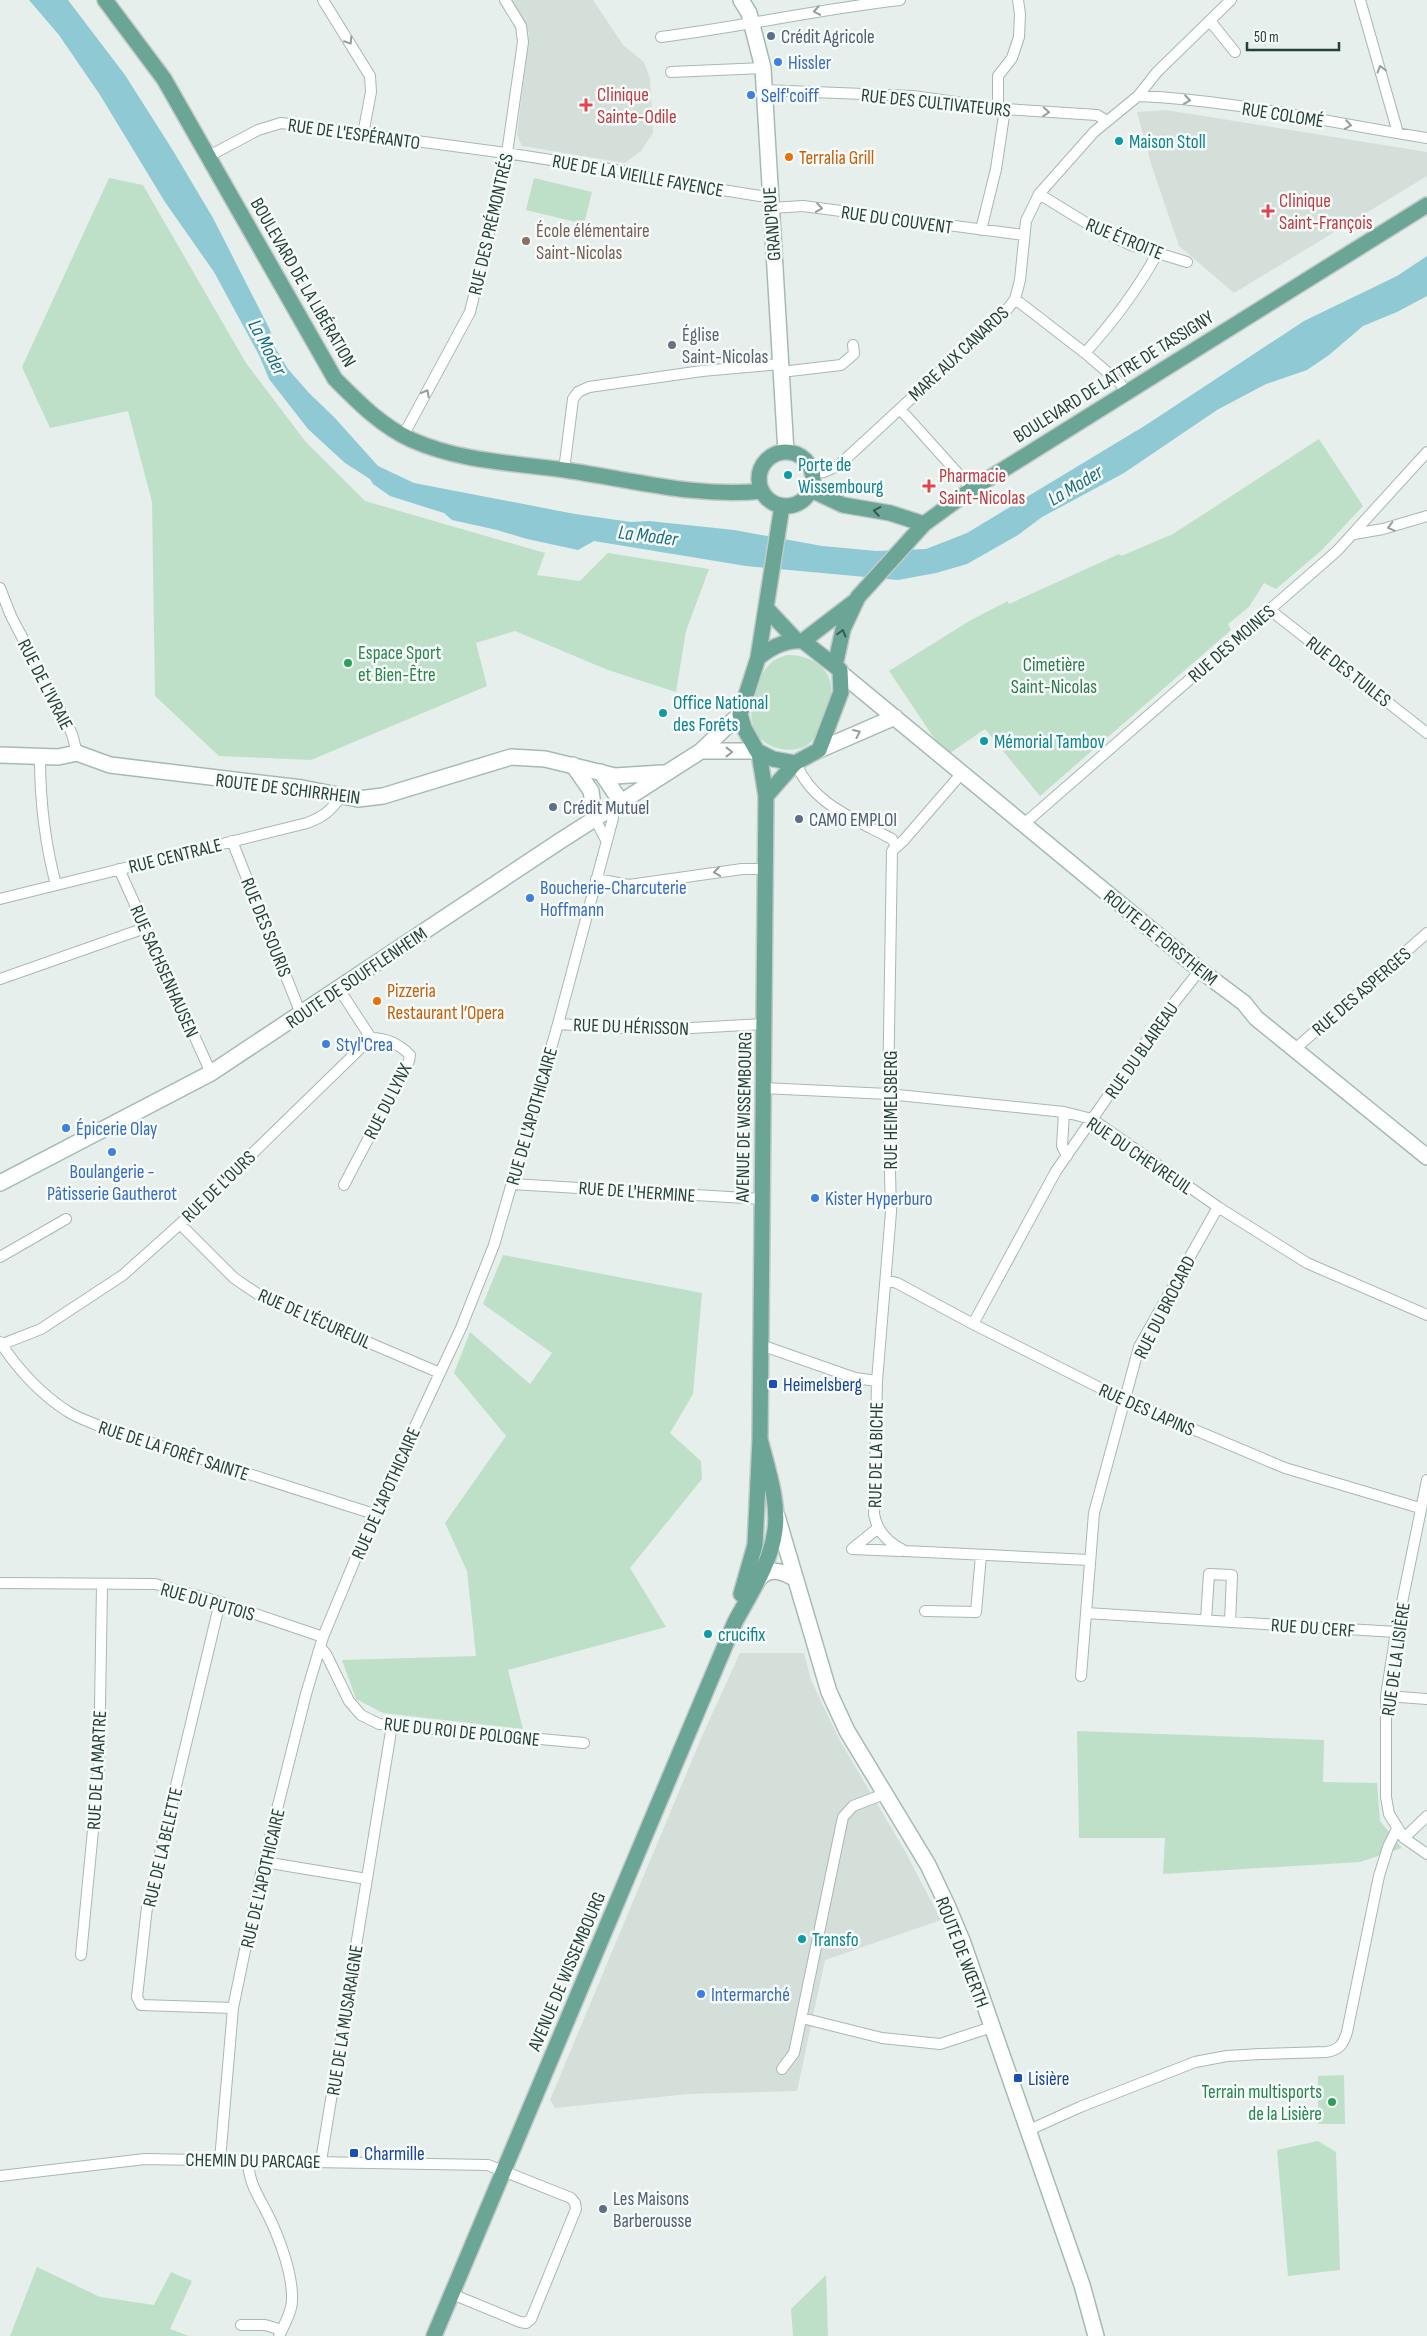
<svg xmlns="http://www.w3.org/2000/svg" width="1427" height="2336" font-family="'Sofia Sans Condensed',sans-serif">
<rect width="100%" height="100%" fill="#e6efeb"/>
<!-- built -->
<path fill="#d4dfda" d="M 510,0 L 593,0 L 623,45 L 644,62 L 650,78 L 653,133 L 641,151 L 625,163 L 522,146 L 517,135 L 529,33 Z
M 1166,110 L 1427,152 L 1427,176 L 1234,293 L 1179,246 L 1152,167 L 1137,112 Z
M 740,1653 L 804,1653 L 811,1680 L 839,1739 L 905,1851 L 941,1920 L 825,1960 L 797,2091 L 688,2094 L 555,2108 L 550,2100 L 703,1734 Z"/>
<!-- green -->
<path fill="#bfe0c8" d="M 109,178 L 143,185 L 246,363 L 305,441 L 365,501 L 545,553 L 537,575 L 580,581 L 608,553 L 709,569 L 686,631 L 676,692 L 608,670 L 515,631 L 476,643 L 487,686 L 311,760 L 219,756 L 155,696 L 152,502 L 128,411 L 50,428 L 22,367 Z
M 534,178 L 592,192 L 584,224 L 526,210 Z
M 1319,439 L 1363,506 L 1322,550 L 1276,589 L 1264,583 L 1249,607 L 1228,624 L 1231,630 L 1040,796 L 985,729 L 950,753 L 938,744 L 889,671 L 971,620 L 1008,601 L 1009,604 L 1119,554 L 1121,556 L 1173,534 Z
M 787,655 C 809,654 835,668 831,695 C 830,703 826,712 822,720 C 819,727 817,735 812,741 C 799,755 772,751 760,738 C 742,719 754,676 773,661 C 777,658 782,657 787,655 Z
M 503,1255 L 702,1293 L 693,1394 L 670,1433 L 701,1461 L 702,1479 L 630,1568 L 666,1627 L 508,1670 L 523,1729 L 383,1713 L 356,1699 L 342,1660 L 476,1656 L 467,1571 L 445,1523 L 506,1436 L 454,1373 L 470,1332 L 530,1384 L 552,1353 L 483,1304 Z
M 1077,1731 L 1324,1740 L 1323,1782 L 1377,1783 L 1380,1821 L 1402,1848 L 1360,1862 L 1163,1874 L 1165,1838 L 1079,1838 Z
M 1344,2075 L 1345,2124 L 1318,2124 L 1318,2076 Z
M 1318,2141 L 1336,2152 L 1340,2270 L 1288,2276 L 1277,2150 Z
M 37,2267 L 100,2297 L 154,2305 L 171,2272 L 192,2281 L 170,2329 L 189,2336 L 10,2336 Z
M 826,2275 L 828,2336 L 793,2336 L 791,2309 Z"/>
<!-- water -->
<path fill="#8ec9d4" d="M 29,0 L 68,0 L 125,75 L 172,149 L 213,218 L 270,330 L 274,346 L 288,369 L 309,393 L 334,417 L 378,466 L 414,483 L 575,514 L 631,522 L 649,521 L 734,530 L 822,546 L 877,551 L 926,549 L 967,533 L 1146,425 L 1304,321 L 1397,276 L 1427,256 L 1427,296 L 1397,312 L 1363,326 L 1329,355 L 1307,370 L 1266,384 L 1217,410 L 1124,473 L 1042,517 L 1018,535 L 967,564 L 936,573 L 898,580 L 746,566 L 594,541 L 578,550 L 527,539 L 497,530 L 452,520 L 444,513 L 390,496 L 373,484 L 370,479 L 345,463 L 308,429 L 269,379 L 259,355 L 214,272 L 165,202 L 100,95 L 59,35 Z"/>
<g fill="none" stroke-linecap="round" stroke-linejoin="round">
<!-- street casing -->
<g stroke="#a8b8b2" stroke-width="12">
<path id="street" d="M 323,0 L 370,76 L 371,92 L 363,134
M 1360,0 L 1398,133
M 1210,21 L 1235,52
M 661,37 C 741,27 819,9 900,0
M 671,72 L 763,68
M 764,90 L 913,96 L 1005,109 L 1097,115 L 1107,121
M 1138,96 C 1235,100 1331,123 1427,138
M 998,108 L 998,76 L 1012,58 L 1019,37 L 1020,14 L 1018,0
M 209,156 L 258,130 L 281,123 L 506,153 L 635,173 L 654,179 L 760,196 L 769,195
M 1039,194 L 1096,229 L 1131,245 L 1187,262
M 771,208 L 803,206 L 1024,235
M 981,230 L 996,169 L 1005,109
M 1015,299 L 1085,353 L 1120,383 L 1126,392
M 1085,353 C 1113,322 1138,289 1158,252
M 781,372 L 841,365 L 854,354 L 853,345
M 900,409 L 972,489
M 403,436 L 470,312 L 505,167 L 523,42 L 521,26 L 505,0
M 564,470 L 573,399 L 578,392 L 589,387 L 702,371 L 780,364
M 813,473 L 824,472 L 838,466 L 1006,311 L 1015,299 L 1020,280 L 1026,221 L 1039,194 L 1094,132 L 1138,96 L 1157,72 L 1231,0
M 1354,534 L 1383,529 L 1427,516
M 0,588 L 11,616 L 65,719 L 72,734 L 77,753
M 1270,610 L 1427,733
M 40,758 C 40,800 45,843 56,885
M 796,763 C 812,804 855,819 892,839 L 896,846
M 595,819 L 606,840
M 1025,823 L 1337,551 L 1427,452
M 232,841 L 301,1014
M 119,869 L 211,1073
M 596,879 L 629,885 L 742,869 L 765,869
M 0,899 L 307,823 C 323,817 331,811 340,797
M 0,979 L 145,928
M 558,1024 L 655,1030 L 764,1024
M 1295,1049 L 1427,933
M 763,1088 L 888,1094 L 1064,1112 L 1092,1119 L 1218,1207 L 1307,1263 L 1427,1315
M 1064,1112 L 1062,1146 L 1067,1156
M 512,1184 L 762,1199
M 344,1185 L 409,1061 L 410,1055 C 399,1044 386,1038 371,1038
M 180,1224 L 234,1278 L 262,1297 L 440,1373
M 0,1257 L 66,1219
M 886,1280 L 897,1283 L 973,1324 L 1124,1400 L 1285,1468 L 1420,1508
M 973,1324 L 1056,1171 L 1166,1013 L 1200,970
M 0,1342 C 17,1368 41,1394 67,1411 C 77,1418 91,1422 102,1427 L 374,1514
M 0,1345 L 41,1329 L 123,1275 L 180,1224 L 371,1038 L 339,989
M 761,1345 L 855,1378 L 877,1381 L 891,1212 L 888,1094 L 892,851 L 904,840 L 962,773
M 877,1381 L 874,1514 C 877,1532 888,1543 905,1551 L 1089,1560
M 1427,1480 L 1396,1632 L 1386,1696 L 1386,1797 L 1389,1814 L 1404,1838 L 1427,1854
M 878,1528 L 852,1549 L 901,1551
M 0,1583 L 155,1584 L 220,1602 L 323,1637
M 220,1602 L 147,1907 L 137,1997 L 141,2005 L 233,2008
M 925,1611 L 976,1612 L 981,1555
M 1086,1613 L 1396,1632
M 1206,1620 L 1209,1574 L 1232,1575 L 1230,1622
M 320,1647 L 326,1654 L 349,1701 L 361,1715 L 379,1724 L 584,1743
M 1081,1676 L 1094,1513 L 1139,1347 L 1218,1207
M 1386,1696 L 1427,1699
M 1404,1838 L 1427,1816
M 264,1862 L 367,1879
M 81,1955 L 99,1768 L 102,1585
M 802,2018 L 882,2038 L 940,2044 L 992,2027
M 782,2069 L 794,2053 L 843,1817 L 853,1806 L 884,1794
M 1027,2131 L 1080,2107 L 1195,2062 L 1227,2056 L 1260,2054 L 1326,2052 C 1339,2050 1343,2045 1347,2032 L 1379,1876 L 1388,1847 L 1397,1829
M 220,2160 L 233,2008 L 261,1873 L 306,1694 L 323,1637 L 374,1514 L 461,1328 L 494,1245 L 558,1024 L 613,818 L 610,809
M 248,2161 C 249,2184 258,2195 268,2215 C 279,2237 293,2274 292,2300 C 292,2312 284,2325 279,2336
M 321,2161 L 392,1725
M 0,2176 L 145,2159 L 488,2165 L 571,2198 L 575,2203 L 576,2209 L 531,2319 L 526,2323 L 520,2322 L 452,2294
M 241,2325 L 265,2325 L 282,2330"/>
</g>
<!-- secondary casing -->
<g stroke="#a4bbb3" stroke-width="18">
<path id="secondary" d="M 741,0 L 749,13 L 763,68 L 786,452
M 842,674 L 1200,970 L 1244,1003 L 1256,1018 L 1427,1157
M 819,750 L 895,717
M 701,751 L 757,751
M 0,755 L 58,757 L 77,753 L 110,765 L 302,788 L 358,799 L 383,796 L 511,757 L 545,759 L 615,776 L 662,773
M 573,765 L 591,791 L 595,819
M 601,772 L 621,802
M 0,1183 L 211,1073 L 560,841 L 701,751 L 740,714
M 777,1516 L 829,1692 L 847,1731 L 928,1865 L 947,1905 L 963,1943 L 1082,2285 L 1096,2336
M 756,1583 C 765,1568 778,1569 792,1577"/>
</g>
<!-- primary casing -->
<g stroke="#c2cac8" stroke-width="18">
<path id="primary" d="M 105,0 L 164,79 L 335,379 C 358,402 381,426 412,440 C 461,462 517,463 571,471 C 633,480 698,498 762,491
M759 479a27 27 0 1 1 54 0a27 27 0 1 1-54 0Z
M 811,490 L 843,505 L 890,513 L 924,524
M 766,608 L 796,640
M 803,641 L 854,602
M 758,658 C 770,648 786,639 803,641 L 840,670 L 841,692 L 819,750 L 795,763 L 773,759 L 757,751 L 744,728 L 740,714 L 758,658 L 782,506
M 835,666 L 843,629 L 858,597 L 924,524 L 972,489 L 1427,205
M 766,796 L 795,763
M 741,1594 L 755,1545 L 760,1439 L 766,796 L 759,753
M 434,2336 L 735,1622 C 750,1594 771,1563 775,1530 C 779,1501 767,1467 760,1439"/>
</g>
<!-- street -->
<use href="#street" stroke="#fff" stroke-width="10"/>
<!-- secondary -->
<use href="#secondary" stroke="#fff" stroke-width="15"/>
<!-- primary -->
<use href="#primary" stroke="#6aa596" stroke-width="15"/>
</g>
<!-- one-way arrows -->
<defs><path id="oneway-chevron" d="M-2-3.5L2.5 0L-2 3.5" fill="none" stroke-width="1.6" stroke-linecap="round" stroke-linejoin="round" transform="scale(1.25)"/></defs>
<g stroke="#92a09c">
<use href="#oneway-chevron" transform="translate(817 11) rotate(170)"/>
<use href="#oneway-chevron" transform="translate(349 41) rotate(57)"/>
<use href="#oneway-chevron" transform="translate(1381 69) rotate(-106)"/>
<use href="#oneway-chevron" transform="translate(1187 100) rotate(8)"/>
<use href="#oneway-chevron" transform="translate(1046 112) rotate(4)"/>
<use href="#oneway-chevron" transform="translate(1348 125) rotate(9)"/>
<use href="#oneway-chevron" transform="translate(819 208) rotate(8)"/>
<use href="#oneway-chevron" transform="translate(426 393) rotate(-61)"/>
<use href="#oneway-chevron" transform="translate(1391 527) rotate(165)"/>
<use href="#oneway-chevron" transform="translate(857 733) rotate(-23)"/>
<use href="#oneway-chevron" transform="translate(729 752)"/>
<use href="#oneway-chevron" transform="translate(717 872) rotate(172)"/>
</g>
<g stroke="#365b51">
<use href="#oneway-chevron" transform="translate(877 511) rotate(-170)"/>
<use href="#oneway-chevron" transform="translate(842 633) rotate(-75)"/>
</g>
<!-- markers -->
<g fill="#5c6f8a" stroke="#f7fbf9" stroke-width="2">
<circle cx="771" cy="36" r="5"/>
<circle cx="553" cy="807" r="5"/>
<circle cx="799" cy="819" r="5"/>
<circle cx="603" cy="2209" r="5"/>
</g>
<g fill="#3f7fe0" stroke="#f7fbf9" stroke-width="2">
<circle cx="778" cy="62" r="5"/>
<circle cx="751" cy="95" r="5"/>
<circle cx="530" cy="898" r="5"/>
<circle cx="326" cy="1044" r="5"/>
<circle cx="66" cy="1128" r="5"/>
<circle cx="112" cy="1152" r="5"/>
<circle cx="815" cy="1198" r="5"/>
<circle cx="701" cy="1994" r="5"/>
</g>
<g fill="#e0444e" stroke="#f7fbf9" stroke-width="2">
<path d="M583.5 97.5h5v5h5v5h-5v5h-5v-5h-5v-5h5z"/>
<path d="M1265.5 203.5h5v5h5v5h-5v5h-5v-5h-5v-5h5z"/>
<path d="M926.5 478.5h5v5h5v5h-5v5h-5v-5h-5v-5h5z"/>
</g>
<g fill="#0f9aa8" stroke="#f7fbf9" stroke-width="2">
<circle cx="1119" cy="141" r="5"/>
<circle cx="788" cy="475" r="5"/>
<circle cx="663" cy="713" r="5"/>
<circle cx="984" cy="741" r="5"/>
<circle cx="708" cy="1634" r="5"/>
<circle cx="802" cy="1939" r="5"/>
</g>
<g fill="#e8710a" stroke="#f7fbf9" stroke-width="2">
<circle cx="789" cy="157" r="5"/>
<circle cx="377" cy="1001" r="5"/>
</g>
<circle fill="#8d6e63" stroke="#f7fbf9" stroke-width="2" cx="526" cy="241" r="5"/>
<circle fill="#6b7280" stroke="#f7fbf9" stroke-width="2" cx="672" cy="345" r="5"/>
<g fill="#2e9e5b" stroke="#f7fbf9" stroke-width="2">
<circle cx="348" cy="663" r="5"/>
<circle cx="1332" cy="2102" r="5"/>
</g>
<g fill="#1a4fb4" stroke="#f7fbf9" stroke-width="2">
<rect x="768" y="1379" width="10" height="10" rx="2.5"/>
<rect x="1013" y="2073" width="10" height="10" rx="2.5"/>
<rect x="349" y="2148" width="10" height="10" rx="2.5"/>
</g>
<g text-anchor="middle" stroke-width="5" stroke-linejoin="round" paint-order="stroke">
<!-- service labels -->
<g font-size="19" fill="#4e5e75" stroke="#f7fbf9" text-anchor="start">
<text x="781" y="43">Crédit Agricole</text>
<text x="563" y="814">Crédit Mutuel</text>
<text x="809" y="826">CAMO EMPLOI</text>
<text x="613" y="2205">Les Maisons<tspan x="613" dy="22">Barberousse</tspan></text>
</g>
<!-- shop labels -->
<g font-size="19" fill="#366cbe" stroke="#f7fbf9" text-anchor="start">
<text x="788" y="69">Hissler</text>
<text x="761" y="102">Self'coiff</text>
<text x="540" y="894">Boucherie-Charcuterie<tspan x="540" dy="22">Hoffmann</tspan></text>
<text x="336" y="1051">Styl'Crea</text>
<text x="76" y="1135">Épicerie Olay</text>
<text x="112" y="1178" text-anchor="middle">Boulangerie -<tspan x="112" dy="22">Pâtisserie Gautherot</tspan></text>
<text x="825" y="1205">Kister Hyperburo</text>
<text x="711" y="2001">Intermarché</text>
</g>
<!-- health labels -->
<g font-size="19" fill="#be3a42" stroke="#f7fbf9" text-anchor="start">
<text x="597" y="101">Clinique<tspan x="597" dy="22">Sainte-Odile</tspan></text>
<text x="1279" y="207">Clinique<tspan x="1279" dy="22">Saint-François</tspan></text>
<text x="939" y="482">Pharmacie<tspan x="939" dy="22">Saint-Nicolas</tspan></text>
</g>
<!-- street labels -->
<g font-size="19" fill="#24423a" stroke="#f7fbf9">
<text transform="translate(936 102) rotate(6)" y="7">RUE DES CULTIVATEURS</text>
<text transform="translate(1283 114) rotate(9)" y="7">RUE COLOMÉ</text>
<text transform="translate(354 133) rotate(8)" y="7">RUE DE L'ESPÉRANTO</text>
<text transform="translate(638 175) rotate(10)" y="7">RUE DE LA VIEILLE FAYENCE</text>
<text transform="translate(897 219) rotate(8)" y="7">RUE DU COUVENT</text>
<text transform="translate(490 224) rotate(-77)" y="7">RUE DES PRÉMONTRÉS</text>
<text transform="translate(771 224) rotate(-94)" y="7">GRAND'RUE</text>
<text transform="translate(1125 238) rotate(22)" y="7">RUE ÉTROITE</text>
<text transform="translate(304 282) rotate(60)" y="7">BOULEVARD DE LA LIBÉRATION</text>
<text transform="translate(958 353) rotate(-43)" y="7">MARE AUX CANARDS</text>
<text transform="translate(1113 376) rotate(-32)" y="7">BOULEVARD DE LATTRE DE TASSIGNY</text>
<text transform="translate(1231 643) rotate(-41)" y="7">RUE DES MOINES</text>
<text transform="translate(1349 671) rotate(38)" y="7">RUE DES TUILES</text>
<text transform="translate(46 684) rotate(63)" y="7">RUE DE L'IVRAIE</text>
<text transform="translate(288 788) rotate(7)" y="7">ROUTE DE SCHIRRHEIN</text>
<text transform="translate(175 855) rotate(-14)" y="7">RUE CENTRALE</text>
<text transform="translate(267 927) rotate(68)" y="7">RUE DES SOURIS</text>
<text transform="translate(1161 937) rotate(39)" y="7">ROUTE DE FORSTHEIM</text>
<text transform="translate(165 971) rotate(66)" y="7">RUE SACHSENHAUSEN</text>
<text transform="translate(356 977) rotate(-34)" y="7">ROUTE DE SOUFFLENHEIM</text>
<text transform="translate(1361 991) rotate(-41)" y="7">RUE DES ASPERGES</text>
<text transform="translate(631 1026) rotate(2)" y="7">RUE DU HÉRISSON</text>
<text transform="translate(1141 1050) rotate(-55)" y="7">RUE DU BLAIREAU</text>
<text transform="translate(387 1101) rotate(-63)" y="7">RUE DU LYNX</text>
<text transform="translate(890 1110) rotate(-90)" y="7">RUE HEIMELSBERG</text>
<text transform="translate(531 1116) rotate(-74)" y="7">RUE DE L'APOTHICAIRE</text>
<text transform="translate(743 1117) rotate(-89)" y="7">AVENUE DE WISSEMBOURG</text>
<text transform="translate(1140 1155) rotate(34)" y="7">RUE DU CHEVREUIL</text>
<text transform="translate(218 1186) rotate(-44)" y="7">RUE DE L'OURS</text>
<text transform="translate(637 1191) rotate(4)" y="7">RUE DE L'HERMINE</text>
<text transform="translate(1164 1307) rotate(-63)" y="7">RUE DU BROCARD</text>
<text transform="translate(315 1318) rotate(24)" y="7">RUE DE L'ÉCUREUIL</text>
<text transform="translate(1147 1409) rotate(24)" y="7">RUE DES LAPINS</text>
<text transform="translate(174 1450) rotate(18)" y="7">RUE DE LA FORÊT SAINTE</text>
<text transform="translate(875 1455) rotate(-89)" y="7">RUE DE LA BICHE</text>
<text transform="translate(385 1493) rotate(-66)" y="7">RUE DE L'APOTHICAIRE</text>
<text transform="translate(208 1601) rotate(16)" y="7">RUE DU PUTOIS</text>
<text transform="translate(1313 1627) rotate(4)" y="7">RUE DU CERF</text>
<text transform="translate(1395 1659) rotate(-82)" y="7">RUE DE LA LISIÈRE</text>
<text transform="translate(462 1731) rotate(6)" y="7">RUE DU ROI DE POLOGNE</text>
<text transform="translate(96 1770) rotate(-87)" y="7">RUE DE LA MARTRE</text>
<text transform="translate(162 1847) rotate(-77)" y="7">RUE DE LA BELETTE</text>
<text transform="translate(262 1878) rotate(-77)" y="7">RUE DE L'APOTHICAIRE</text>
<text transform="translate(963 1952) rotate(69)" y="7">ROUTE DE WŒRTH</text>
<text transform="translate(566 1971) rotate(-67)" y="7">AVENUE DE WISSEMBOURG</text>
<text transform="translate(344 2020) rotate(-81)" y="7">RUE DE LA MUSARAIGNE</text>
<text transform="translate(253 2160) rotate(1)" y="7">CHEMIN DU PARCAGE</text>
</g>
<!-- culture labels -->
<g font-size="19" fill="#0d838f" stroke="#f7fbf9" text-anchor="start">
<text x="1129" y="148">Maison Stoll</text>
<text x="798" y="471">Porte de<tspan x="798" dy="22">Wissembourg</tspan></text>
<text x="673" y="709">Office National<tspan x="673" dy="22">des Forêts</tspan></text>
<text x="994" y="748">Mémorial Tambov</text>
<text x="718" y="1641">crucifix</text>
<text x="812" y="1946">Transfo</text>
</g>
<!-- food labels -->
<g font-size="19" fill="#c56008" stroke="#f7fbf9" text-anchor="start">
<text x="799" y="164">Terralia Grill</text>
<text x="387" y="997">Pizzeria<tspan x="387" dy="22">Restaurant l’Opera</tspan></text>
</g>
<!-- education labels -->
<g font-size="19" fill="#785e54" stroke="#f7fbf9" text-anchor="start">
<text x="536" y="237">École élémentaire<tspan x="536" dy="22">Saint-Nicolas</tspan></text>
</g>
<!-- worship labels -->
<g font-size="19" fill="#5b616d" stroke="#f7fbf9" text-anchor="start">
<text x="682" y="341">Église<tspan x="682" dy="22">Saint-Nicolas</tspan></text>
</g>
<!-- leisure labels -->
<g font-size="19" fill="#27864d" stroke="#f7fbf9" text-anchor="start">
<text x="358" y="659">Espace Sport<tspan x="358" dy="22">et Bien-Être</tspan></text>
<text x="1322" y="2098" text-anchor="end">Terrain multisports<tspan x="1322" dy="22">de la Lisière</tspan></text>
</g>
<!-- park labels -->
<g font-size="19" fill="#2d7a4b" stroke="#f7fbf9">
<text x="1054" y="671">Cimetière<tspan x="1054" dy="22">Saint-Nicolas</tspan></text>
</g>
<!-- transit labels -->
<g font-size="19" fill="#164399" stroke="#f7fbf9" text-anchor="start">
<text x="783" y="1391">Heimelsberg</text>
<text x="1028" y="2085">Lisière</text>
<text x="364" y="2160">Charmille</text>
</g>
<!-- water labels -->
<g font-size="20" font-style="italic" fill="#1c6f80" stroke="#f7fbf9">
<text transform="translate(268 347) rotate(62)" y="7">La Moder</text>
<text transform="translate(1075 485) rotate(-31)" y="7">La Moder</text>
<text transform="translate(648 535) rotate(7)" y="7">La Moder</text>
</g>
</g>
<!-- scale -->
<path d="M1247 42v8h92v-8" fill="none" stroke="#24423a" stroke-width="2.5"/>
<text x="1254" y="42" font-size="15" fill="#24423a" stroke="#f7fbf9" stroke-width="4" paint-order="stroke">50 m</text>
</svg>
